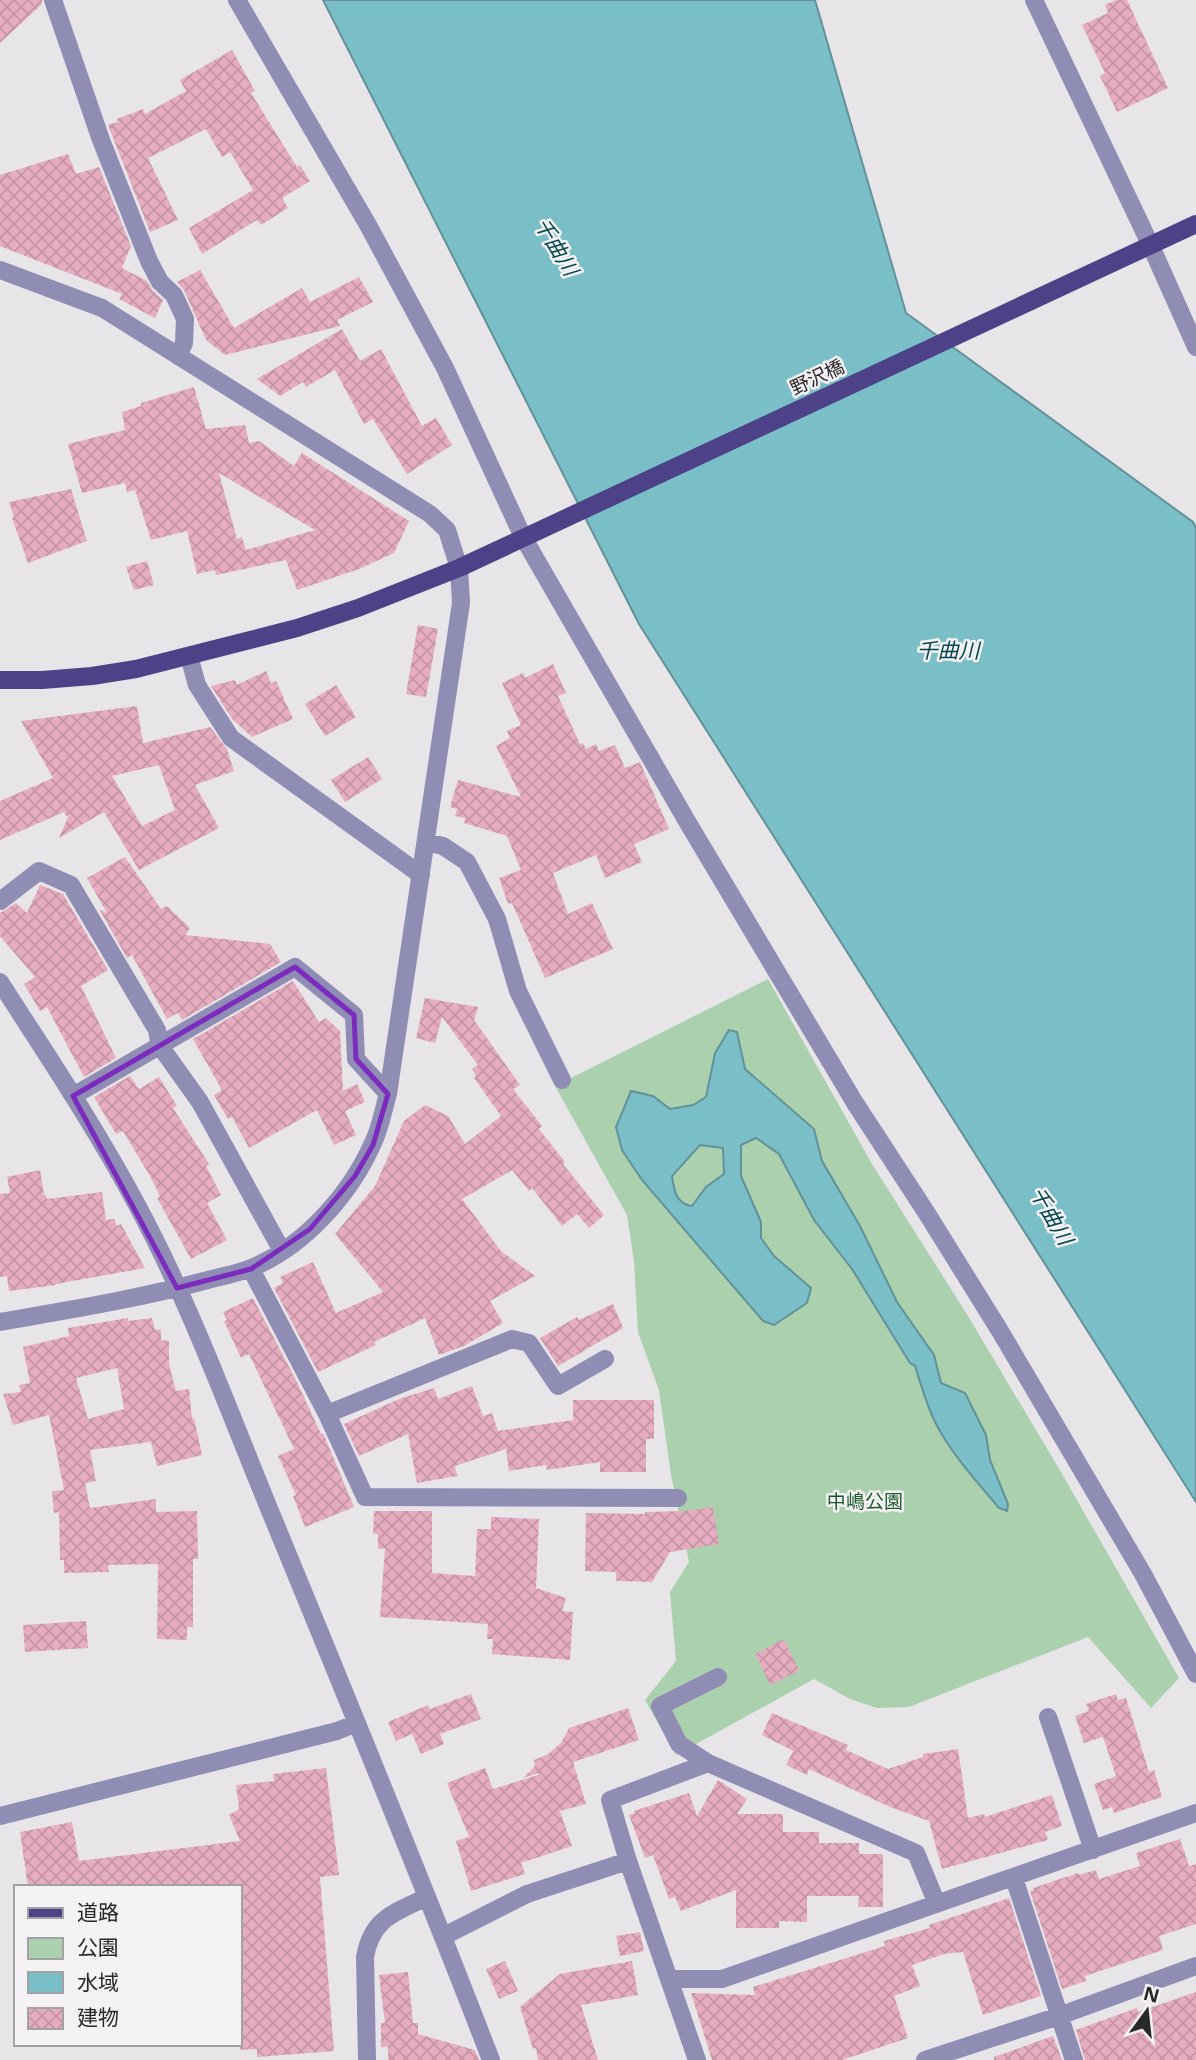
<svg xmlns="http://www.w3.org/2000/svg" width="1196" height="2060" font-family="'Noto Sans','Noto Sans JP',sans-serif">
<defs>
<pattern id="building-cross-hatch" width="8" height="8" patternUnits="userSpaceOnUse" patternTransform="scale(1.75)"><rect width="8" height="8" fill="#e6adc0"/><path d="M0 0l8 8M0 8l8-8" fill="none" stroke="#c595a5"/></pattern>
</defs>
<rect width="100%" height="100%" fill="#e7e5e8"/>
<!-- park -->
<path fill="#aad0ae" d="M 768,979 L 872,1164 L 968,1316 L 1058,1467 L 1179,1678 L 1151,1708 L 1088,1637 L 909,1707 L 877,1708 L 850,1699 L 814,1679 L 676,1755 L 645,1700 L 676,1661 L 670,1592 L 689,1562 L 671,1475 L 659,1390 L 638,1332 L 634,1261 L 627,1215 L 555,1086 Z"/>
<!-- water -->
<path fill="#7abfc8" stroke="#629298" stroke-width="2" fill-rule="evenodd" d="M 323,0 L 815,0 L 906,313 L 1193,522 L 1196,528 L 1196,1502 L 639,624 Z
M 729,1030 L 737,1032 L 745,1069 L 814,1129 L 822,1161 L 860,1226 L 897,1302 L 934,1355 L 941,1383 L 965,1393 L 986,1435 L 990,1460 L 1008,1504 L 1007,1511 L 999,1508 C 979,1484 957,1460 941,1433 C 929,1413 922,1388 915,1366 L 910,1363 L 852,1269 L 814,1220 L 779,1154 L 756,1138 L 741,1145 L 741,1176 L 761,1222 L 761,1238 L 774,1256 L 811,1288 L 807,1303 L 774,1325 L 763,1321 L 642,1180 L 622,1150 L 616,1127 L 631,1091 L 653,1096 L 670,1109 L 693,1105 L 706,1097 L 715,1053 ZM 700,1145 L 723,1148 L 724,1174 L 706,1187 L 692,1206 C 676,1204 674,1190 672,1176 Z"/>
<!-- building -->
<path fill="url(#building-cross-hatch)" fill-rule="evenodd" d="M 0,0 L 42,0 L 42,4 L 0,43 Z
M 1116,0 L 1127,0 L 1168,88 L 1117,112 L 1100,76 L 1105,73 L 1082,25 L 1108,13 L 1105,5 Z
M 232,50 L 255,91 L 251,93 L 297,167 L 300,165 L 310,181 L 282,198 L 288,208 L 261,225 L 257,220 L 202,254 L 189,228 L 253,190 L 230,152 L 222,157 L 206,129 L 148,158 L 178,220 L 150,232 L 108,125 L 118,122 L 117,119 L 143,109 L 145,114 L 186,91 L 180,80 Z
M 68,154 L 76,174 L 99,167 L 131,246 L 122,268 L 147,281 L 152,290 L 163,300 L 155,318 L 119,299 L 122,294 L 0,246 L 0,175 Z
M 200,270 L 234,328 L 302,288 L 310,302 L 359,277 L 373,302 L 337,320 L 340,326 L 225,355 L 206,340 L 184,290 L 177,282 Z
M 342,329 L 360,361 L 381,349 L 422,426 L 436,418 L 452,445 L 407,474 L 373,419 L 364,424 L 335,370 L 306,387 L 303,382 L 280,396 L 257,379 Z
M 194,387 L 206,429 L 245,425 L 249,443 L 259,441 L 294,466 L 302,453 L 409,521 L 394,553 L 359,569 L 297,590 L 286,560 L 216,575 L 215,570 L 197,574 L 187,531 L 151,540 L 135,490 L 127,492 L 125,483 L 82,493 L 68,444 L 125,430 L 122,412 L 141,406 L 141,403 ZM 219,473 L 315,530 L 246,550 L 242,537 L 237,539 Z
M 71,489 L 87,541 L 28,563 L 12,518 L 14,517 L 9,502 Z
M 147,561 L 154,585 L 134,590 L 126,567 Z
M 418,625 L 438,629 L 426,697 L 406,694 Z
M 553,664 L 566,693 L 558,696 L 580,744 L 583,743 L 586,749 L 596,744 L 599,751 L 615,745 L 625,768 L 640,762 L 669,829 L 634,844 L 642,862 L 605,878 L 596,855 L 553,873 L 568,914 L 592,903 L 613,949 L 545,978 L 512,903 L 508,904 L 499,878 L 521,870 L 507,836 L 464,823 L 465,818 L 455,816 L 457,809 L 450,807 L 458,780 L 521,797 L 496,746 L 510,738 L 507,731 L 521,725 L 502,683 L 523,673 L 525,678 Z
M 266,671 L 271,683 L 276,681 L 293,719 L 252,737 L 232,719 L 211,686 L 235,680 L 237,685 Z
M 336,685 L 356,717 L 325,736 L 305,704 Z
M 137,706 L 143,743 L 210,727 L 227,749 L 234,771 L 195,785 L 219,828 L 139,870 L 104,812 L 59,838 L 69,815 L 66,816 L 64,812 L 0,840 L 0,801 L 53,778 L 21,721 ZM 159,765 L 175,810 L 142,826 L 112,776 Z
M 368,757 L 382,779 L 345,802 L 331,780 Z
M 125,857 L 161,909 L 167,906 L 190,928 L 185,935 L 270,944 L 281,962 L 182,1020 L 178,1013 L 167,1019 L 132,955 L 127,958 L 99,909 L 107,913 L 87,878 Z
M 40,885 L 63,894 L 108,970 L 81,986 L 116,1058 L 84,1077 L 47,1007 L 40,1011 L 24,984 L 35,977 L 0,936 L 0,913 L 16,903 L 27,913 Z
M 293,981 L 319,1022 L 326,1018 L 340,1031 L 343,1091 L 357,1084 L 365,1102 L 345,1111 L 356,1135 L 334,1145 L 317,1110 L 249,1148 L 232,1117 L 228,1119 L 214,1095 L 222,1090 L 193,1039 Z
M 425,998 L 478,1007 L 474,1020 L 520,1085 L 513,1089 L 542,1126 L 539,1129 L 565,1162 L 563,1164 L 604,1215 L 589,1228 L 577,1214 L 562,1226 L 532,1188 L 529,1191 L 512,1170 L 462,1199 L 501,1251 L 535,1276 L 490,1301 L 503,1323 L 464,1346 L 439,1355 L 425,1318 L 374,1342 L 376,1345 L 318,1372 L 274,1288 L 283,1283 L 280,1277 L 313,1262 L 336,1313 L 383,1292 L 335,1234 L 375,1186 L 404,1121 L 425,1105 L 448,1116 L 465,1144 L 501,1116 L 474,1078 L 476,1076 L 472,1069 L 478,1065 L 442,1017 L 435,1043 L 416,1038 Z
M 130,1076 L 139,1089 L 159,1077 L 177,1106 L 173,1108 L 209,1164 L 206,1166 L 221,1195 L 207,1203 L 227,1240 L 191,1259 L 157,1198 L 160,1196 L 150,1176 L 123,1131 L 116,1134 L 94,1097 Z
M 40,1170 L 44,1195 L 46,1195 L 47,1199 L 102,1192 L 106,1220 L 114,1219 L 117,1226 L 121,1224 L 145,1268 L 56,1284 L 56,1285 L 9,1291 L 7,1276 L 0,1277 L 0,1194 L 10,1193 L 7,1177 Z
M 253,1298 L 297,1382 L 321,1434 L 323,1433 L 354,1507 L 305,1527 L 293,1496 L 296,1495 L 278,1456 L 294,1449 L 249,1354 L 241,1358 L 224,1321 L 227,1320 L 223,1312 Z
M 613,1304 L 623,1328 L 558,1366 L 540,1338 L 577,1317 L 579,1320 Z
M 128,1318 L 128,1321 L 152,1318 L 155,1330 L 161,1329 L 161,1340 L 169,1341 L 169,1364 L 176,1391 L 189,1389 L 192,1419 L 194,1418 L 202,1455 L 157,1466 L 151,1442 L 90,1450 L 96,1481 L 85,1483 L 90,1508 L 156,1499 L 156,1512 L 197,1511 L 198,1559 L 193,1559 L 193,1627 L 187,1627 L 187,1640 L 157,1639 L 158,1564 L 108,1565 L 109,1572 L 64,1573 L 64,1560 L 60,1560 L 59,1512 L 54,1513 L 52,1491 L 64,1490 L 49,1415 L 13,1425 L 3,1394 L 21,1392 L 19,1385 L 30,1383 L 23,1347 L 69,1336 L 68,1328 ZM 117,1368 L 124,1409 L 88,1419 L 76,1378 Z
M 472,1386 L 483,1416 L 492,1413 L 498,1431 L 573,1420 L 573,1400 L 654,1400 L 654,1439 L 646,1439 L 646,1472 L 600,1472 L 600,1462 L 547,1470 L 546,1465 L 509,1471 L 506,1449 L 455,1466 L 457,1476 L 417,1483 L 408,1434 L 359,1456 L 344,1424 L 399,1399 L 434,1388 L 438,1399 Z
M 713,1507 L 719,1544 L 670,1552 L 652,1582 L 616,1581 L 616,1572 L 585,1571 L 586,1513 L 645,1514 L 645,1512 L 684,1511 Z
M 374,1511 L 432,1511 L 432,1573 L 475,1576 L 477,1529 L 491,1529 L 491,1517 L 539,1519 L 536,1588 L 566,1598 L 562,1611 L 573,1612 L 570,1660 L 492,1654 L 493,1639 L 487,1639 L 488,1624 L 380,1617 L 385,1548 L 378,1549 L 378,1534 L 373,1534 Z
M 86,1621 L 88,1648 L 25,1652 L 23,1625 Z
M 784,1639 L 799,1671 L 770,1685 L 755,1654 Z
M 471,1694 L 481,1719 L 440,1734 L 444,1744 L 421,1754 L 412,1734 L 396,1741 L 388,1722 L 428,1705 L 430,1709 Z
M 1116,1694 L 1118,1700 L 1126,1698 L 1149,1772 L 1154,1770 L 1162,1797 L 1114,1813 L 1112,1807 L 1103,1810 L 1094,1784 L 1116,1776 L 1103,1737 L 1084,1743 L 1075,1716 L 1089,1711 L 1086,1704 Z
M 628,1708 L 639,1740 L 573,1762 L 586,1804 L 560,1811 L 572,1846 L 521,1863 L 525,1874 L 471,1891 L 456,1841 L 469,1837 L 447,1783 L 485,1768 L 493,1789 L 538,1775 L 538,1773 L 523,1778 L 535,1766 L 534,1760 L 548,1754 L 561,1743 L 569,1728 Z
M 772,1713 L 848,1745 L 846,1750 L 888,1769 L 923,1757 L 923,1754 L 958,1749 L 968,1818 L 984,1814 L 985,1817 L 1052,1795 L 1062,1826 L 1045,1832 L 1048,1840 L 942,1869 L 929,1821 L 890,1807 L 809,1769 L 807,1775 L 786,1765 L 793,1751 L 762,1735 Z
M 326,1768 L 339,1875 L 320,1877 L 334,2051 L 257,2057 L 257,2049 L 240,2050 L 240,1887 L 28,1887 L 20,1832 L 72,1822 L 79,1861 L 240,1841 L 229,1815 L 239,1809 L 236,1785 L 274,1781 L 273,1774 Z
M 718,1780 L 747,1799 L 737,1814 L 783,1814 L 783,1832 L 819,1832 L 819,1843 L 859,1843 L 859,1854 L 883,1854 L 883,1907 L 858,1907 L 859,1896 L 807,1896 L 807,1922 L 779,1921 L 779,1928 L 736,1928 L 736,1890 L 681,1911 L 675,1897 L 669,1899 L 653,1855 L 645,1858 L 629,1815 L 635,1813 L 634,1811 L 689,1793 L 697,1816 Z
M 1180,1839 L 1189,1866 L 1196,1864 L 1196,1924 L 1159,1936 L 1163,1950 L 1085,1976 L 1086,1981 L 1062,1989 L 1030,1891 L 1034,1890 L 1033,1888 L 1078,1873 L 1079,1875 L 1096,1870 L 1099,1879 L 1140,1866 L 1136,1853 Z
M 1009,1898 L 1041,1996 L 983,2015 L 963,1952 L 944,1954 L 912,1965 L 920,1986 L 894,1996 L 908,2038 L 842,2060 L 712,2060 L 691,1993 L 755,1995 L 753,1987 L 885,1946 L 884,1941 L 930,1928 L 929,1925 Z
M 640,1932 L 644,1951 L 620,1956 L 616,1936 Z
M 505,1961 L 518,1991 L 499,1999 L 486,1969 Z
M 632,1961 L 638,1995 L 581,2005 L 598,2060 L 538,2060 L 536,2048 L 533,2049 L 520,2007 L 560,1974 Z
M 408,1972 L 413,2023 L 418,2023 L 418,2034 L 475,2050 L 479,2060 L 388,2060 L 388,2047 L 381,2047 L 381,2023 L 385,2023 L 379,1975 Z
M 1196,1992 L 1196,2060 L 1085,2060 L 1076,2030 L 1137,2008 L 1138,2012 Z
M 1053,2036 L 1062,2060 L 994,2060 L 994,2057 Z"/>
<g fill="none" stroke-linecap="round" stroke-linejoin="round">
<!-- minor -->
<path stroke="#908db5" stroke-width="18" d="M 53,0 L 101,140 L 149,261 L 160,282 L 174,295 L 185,319 L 184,343 L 178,356
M 237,0 L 368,225 L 445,368 L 523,537 L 688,823 L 855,1103 L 926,1212 L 1000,1331 L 1143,1574 L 1196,1674
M 1034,0 L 1150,244 L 1196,347
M 0,270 L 102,308 L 430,514 L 447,530 L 459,568 L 461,603 L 388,1094 C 383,1111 380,1130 372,1145 C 349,1196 303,1247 251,1268 C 236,1274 219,1277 204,1281 C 137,1299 68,1310 0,1322
M 189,656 L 197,685 L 231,738 L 421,875
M 426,842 L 443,846 L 467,862 L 497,919 L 518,991 L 562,1080
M 0,901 L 39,871 L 71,885 L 157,1030 L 160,1046 L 200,1102 L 282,1251
M 0,982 C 47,1055 96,1128 137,1205 C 192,1307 231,1417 275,1523 C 348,1701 422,1880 491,2060
M 73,1096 L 295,967 L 354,1015 L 356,1059 L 388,1094
M 251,1269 L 327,1414 L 365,1497 L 678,1498
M 327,1414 L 512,1339 L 529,1343 L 558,1386 L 605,1359
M 1048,1717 L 1093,1850
M 708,1763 L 679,1744 L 660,1706 L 718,1677
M 0,1816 L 337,1731 L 357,1723
M 1014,1878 L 1074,2060
M 444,1936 L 527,1894 L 628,1861
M 669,1979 L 722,1979 L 1196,1813
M 367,2060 L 365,1957 C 372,1918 394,1913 427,1897
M 697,2060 L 628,1861 L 610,1800 L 708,1763 L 916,1853 L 937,1904
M 925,2060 L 1059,2016 L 1196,1966"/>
<!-- major -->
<path stroke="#4d4287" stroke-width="18" d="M 0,680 L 42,680 L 92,676 L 136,669 L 297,628 L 358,608 L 459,568 L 1196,224"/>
</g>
<!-- marked area -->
<path fill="none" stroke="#7b2cbf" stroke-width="5" stroke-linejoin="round" d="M 295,967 L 354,1015 L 356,1059 L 388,1094 L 373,1145 L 355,1176 L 310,1229 L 251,1269 L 177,1288 L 73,1096 Z"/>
<g text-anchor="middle" stroke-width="5" stroke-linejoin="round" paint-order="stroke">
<!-- street labels -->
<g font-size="19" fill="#292829" stroke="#f5f2f5">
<text transform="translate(817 377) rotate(-25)" y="7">野沢橋</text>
</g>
<!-- park labels -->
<g font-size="19" fill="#195929" stroke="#f5f2f5">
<text x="865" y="1508">中嶋公園</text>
</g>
<!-- water labels -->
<g font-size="21" font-style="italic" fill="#02454c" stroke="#f5f2f5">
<text transform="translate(556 247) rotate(59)" y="7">千曲川</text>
<text x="948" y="658">千曲川</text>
<text transform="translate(1051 1216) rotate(60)" y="7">千曲川</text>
</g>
</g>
<!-- legend -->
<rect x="14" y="1885" width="228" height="161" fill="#f5f2f5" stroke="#a3a1a3" stroke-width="2"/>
<rect x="28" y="1908" width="35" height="10" fill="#4d4287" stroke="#a3a1a3" stroke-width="2"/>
<text x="77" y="1920" font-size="21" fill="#292829">道路</text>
<rect x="28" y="1938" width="35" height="21" fill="#aad0ae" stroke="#a3a1a3" stroke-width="2"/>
<text x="77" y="1955" font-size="21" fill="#292829">公園</text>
<rect x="28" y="1972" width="35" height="21" fill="#7abfc8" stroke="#a3a1a3" stroke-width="2"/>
<text x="77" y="1990" font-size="21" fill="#292829">水域</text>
<rect x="28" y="2008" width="35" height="21" fill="url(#building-cross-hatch)" stroke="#a3a1a3" stroke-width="2"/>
<text x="77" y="2025" font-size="21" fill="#292829">建物</text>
<!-- north arrow -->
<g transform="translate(1147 2011) rotate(15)" stroke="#f5f2f5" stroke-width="5" paint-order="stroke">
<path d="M0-5L12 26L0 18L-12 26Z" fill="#292829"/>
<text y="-10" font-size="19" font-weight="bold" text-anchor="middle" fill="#292829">N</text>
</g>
</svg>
